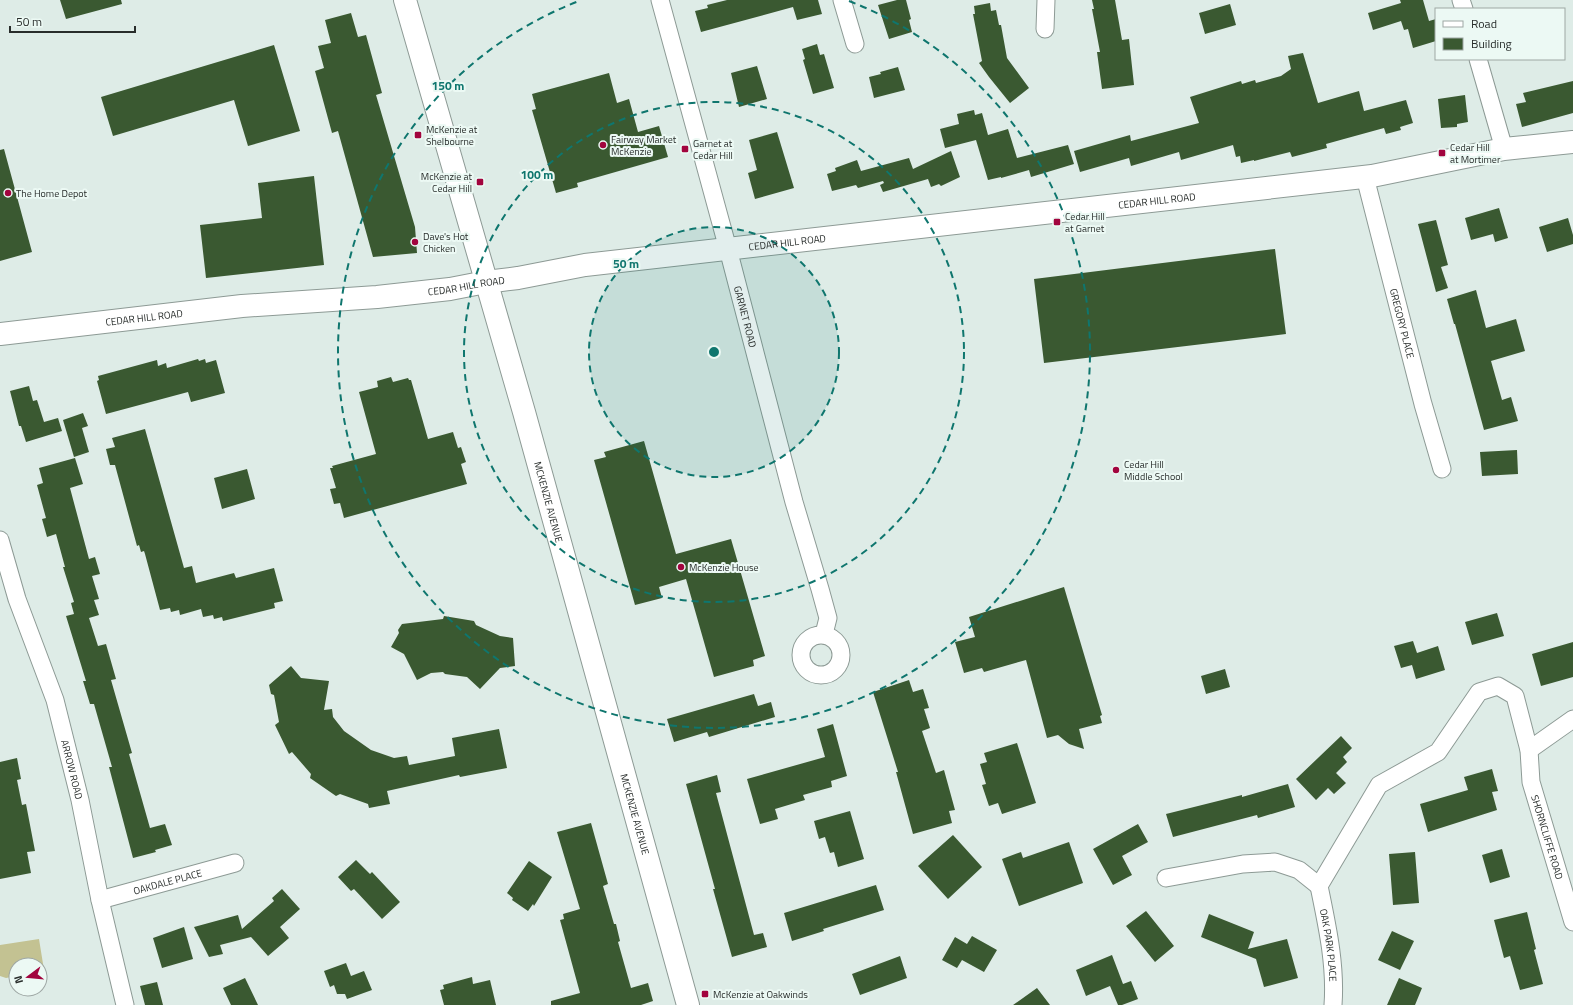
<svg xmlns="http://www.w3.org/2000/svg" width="1573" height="1005" font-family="'Titillium Web',sans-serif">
<rect width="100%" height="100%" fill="#deece7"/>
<!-- green -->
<path fill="#c3c292" d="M 39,939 L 44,970 L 40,971 L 40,965 L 16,965 L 16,976 L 6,978 L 0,976 L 0,945 Z"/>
<!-- building -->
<path fill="#3a5931" d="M 60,0 L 121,0 L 122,4 L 66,19 Z
M 727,0 L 818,0 L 822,14 L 797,20 L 793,7 L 701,32 L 695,11 L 708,8 L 707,5 Z
M 897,0 L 906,0 L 911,19 L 909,20 L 912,32 L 889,39 L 878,5 Z
M 1092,0 L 1115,0 L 1122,40 L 1129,39 L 1134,85 L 1102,89 L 1097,52 L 1100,52 L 1092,9 L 1094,9 Z
M 1400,0 L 1423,0 L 1429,21 L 1436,19 L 1436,41 L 1413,48 L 1408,29 L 1404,30 L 1401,21 L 1373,30 L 1368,13 L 1401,3 Z
M 990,3 L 991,11 L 996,10 L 999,25 L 1001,25 L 1007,58 L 1029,88 L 1010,103 L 989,77 L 979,63 L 982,61 L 973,14 L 975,14 L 974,6 Z
M 1230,4 L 1236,25 L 1205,34 L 1199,13 Z
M 351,13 L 358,37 L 366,35 L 382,93 L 376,95 L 415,227 L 417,253 L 373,257 L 338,131 L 332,133 L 315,71 L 324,68 L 318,46 L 331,43 L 325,20 Z
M 817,44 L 820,55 L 824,54 L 834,88 L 813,94 L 803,60 L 805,59 L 802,49 Z
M 274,45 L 300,131 L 248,146 L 234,100 L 113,136 L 101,97 Z
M 1303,53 L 1318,103 L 1359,91 L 1364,111 L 1406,100 L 1413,123 L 1400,127 L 1401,130 L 1386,134 L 1384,128 L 1344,139 L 1326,144 L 1327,148 L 1292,157 L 1290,152 L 1254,161 L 1254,160 L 1241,163 L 1240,156 L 1236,157 L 1233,145 L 1181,160 L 1179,152 L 1131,166 L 1129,158 L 1080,172 L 1074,151 L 1130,135 L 1131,141 L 1199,123 L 1190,97 L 1241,81 L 1242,84 L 1255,80 L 1256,83 L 1281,76 L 1291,69 L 1288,56 Z
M 757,66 L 767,99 L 739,107 L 731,73 Z
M 898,67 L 905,90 L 874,98 L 869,77 L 881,74 L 880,72 Z
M 609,73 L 617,103 L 629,99 L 638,132 L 659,126 L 668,157 L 577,183 L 578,187 L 556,193 L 532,110 L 536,109 L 532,94 Z
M 1573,81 L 1573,113 L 1522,127 L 1516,104 L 1526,102 L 1523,93 Z
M 1465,95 L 1468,122 L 1457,124 L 1457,127 L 1441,128 L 1438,99 Z
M 974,110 L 975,115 L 982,113 L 988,135 L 1008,129 L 1017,158 L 1068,145 L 1074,164 L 1031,177 L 1029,170 L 1001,178 L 1001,177 L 988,180 L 976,140 L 945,148 L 940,129 L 959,124 L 957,114 Z
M 777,132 L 794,188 L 755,199 L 748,173 L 757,170 L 749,140 Z
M 4,149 L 32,252 L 0,261 L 0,150 Z
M 951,151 L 960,177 L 941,186 L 939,184 L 931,187 L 928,179 L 883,192 L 880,185 L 884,183 L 883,181 L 858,188 L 856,185 L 832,191 L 827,174 L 836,171 L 835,168 L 857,160 L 861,171 L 909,158 L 913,169 Z
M 314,176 L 324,265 L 206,278 L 200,225 L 262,218 L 258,183 Z
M 1499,208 L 1508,238 L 1495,242 L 1493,234 L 1471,240 L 1465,218 Z
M 1568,218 L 1573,235 L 1573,244 L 1547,252 L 1539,227 Z
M 1436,220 L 1448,265 L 1441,267 L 1448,288 L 1436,292 L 1418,224 Z
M 1275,249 L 1286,334 L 1044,363 L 1034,279 Z
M 1476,290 L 1486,328 L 1516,319 L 1525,351 L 1491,361 L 1502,400 L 1511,397 L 1518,421 L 1484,430 L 1455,324 L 1454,324 L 1447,299 Z
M 198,359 L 199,361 L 205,359 L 206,363 L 216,360 L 225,393 L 191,402 L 188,392 L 106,414 L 97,381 L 99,380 L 98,376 L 157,360 L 158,366 L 166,363 L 167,368 Z
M 391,377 L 393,382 L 408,378 L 409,380 L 411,380 L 428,439 L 453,432 L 458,448 L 461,447 L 466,462 L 461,464 L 467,484 L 344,518 L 340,503 L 334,504 L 330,489 L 336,488 L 330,468 L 333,468 L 332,466 L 376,454 L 359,392 L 378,387 L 377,381 Z
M 29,386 L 33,401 L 37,400 L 44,422 L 58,418 L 62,431 L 26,442 L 21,426 L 19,426 L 10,391 Z
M 83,413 L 88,426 L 82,428 L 89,452 L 74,457 L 63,420 Z
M 145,429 L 184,568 L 192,566 L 196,583 L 234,573 L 236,578 L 274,568 L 283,601 L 274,603 L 275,608 L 223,621 L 222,617 L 214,619 L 213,615 L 203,617 L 201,609 L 180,615 L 179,610 L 171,612 L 170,608 L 160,610 L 145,554 L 144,551 L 141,552 L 139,545 L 137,546 L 115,465 L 110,465 L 106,449 L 115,447 L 112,438 Z
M 644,441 L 676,554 L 731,539 L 765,656 L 753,660 L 754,666 L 714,677 L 686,579 L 659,587 L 662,598 L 635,605 L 594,460 L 606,457 L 604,452 Z
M 1517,450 L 1518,474 L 1482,476 L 1480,452 Z
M 75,458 L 83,484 L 70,488 L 89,559 L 95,557 L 100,574 L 92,576 L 99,599 L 94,600 L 99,615 L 89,618 L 98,646 L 106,644 L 116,679 L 111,680 L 132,753 L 129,754 L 150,828 L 165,824 L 172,845 L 155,850 L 156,852 L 133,858 L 109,767 L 112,767 L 94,704 L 90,704 L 83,681 L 86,681 L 66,616 L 74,614 L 71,603 L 74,602 L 63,567 L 65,567 L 56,534 L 47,537 L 42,519 L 46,518 L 37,485 L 43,483 L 39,468 Z
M 247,469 L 255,499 L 222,509 L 214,478 Z
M 1064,587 L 1102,715 L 1100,716 L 1102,723 L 1079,729 L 1084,749 L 1069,744 L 1058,735 L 1047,738 L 1026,660 L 984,672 L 982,668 L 964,673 L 955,642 L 975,637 L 969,617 Z
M 1497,613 L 1504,636 L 1472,645 L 1465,622 Z
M 444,616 L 474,621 L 476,625 L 500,636 L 513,638 L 515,666 L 500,668 L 480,689 L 467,677 L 445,674 L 443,672 L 431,673 L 417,680 L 404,654 L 391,647 L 399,633 L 398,630 L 402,624 L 443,619 Z
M 1413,641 L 1417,653 L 1438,646 L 1445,670 L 1416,679 L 1412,665 L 1401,668 L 1394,646 Z
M 1573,642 L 1573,677 L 1541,686 L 1532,654 Z
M 291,666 L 301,678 L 329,681 L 324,710 L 332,709 L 333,717 L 344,731 L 371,750 L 394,758 L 407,756 L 409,765 L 455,756 L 452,738 L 499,729 L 507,768 L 460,777 L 459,775 L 387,791 L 390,804 L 369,808 L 368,804 L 340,794 L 336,796 L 310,778 L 311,774 L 292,752 L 289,754 L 275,725 L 279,722 L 274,695 L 271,694 L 269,685 Z
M 1225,669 L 1230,687 L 1206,694 L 1201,676 Z
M 909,680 L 913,692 L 923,689 L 929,708 L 924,709 L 930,728 L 922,731 L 936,773 L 944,770 L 955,810 L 949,811 L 952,823 L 913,834 L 896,772 L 898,772 L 873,692 Z
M 754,694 L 758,706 L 771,702 L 775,717 L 709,737 L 707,732 L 674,742 L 667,719 Z
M 833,724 L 847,776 L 831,781 L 832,787 L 803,795 L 805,800 L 775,809 L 778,819 L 760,824 L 747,779 L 825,757 L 817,729 Z
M 1341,736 L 1352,748 L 1343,757 L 1347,762 L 1336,773 L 1346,783 L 1334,794 L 1328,788 L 1316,800 L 1296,779 Z
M 1017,743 L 1036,803 L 1002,814 L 998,803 L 989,806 L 982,785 L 986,784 L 980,764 L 987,762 L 984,753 Z
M 17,758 L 21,779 L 17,780 L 22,805 L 26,804 L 35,851 L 27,852 L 31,873 L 0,879 L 0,762 Z
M 1492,769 L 1498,791 L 1492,792 L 1497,810 L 1428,832 L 1420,804 L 1468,790 L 1464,777 Z
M 717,775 L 721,792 L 716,793 L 754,935 L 763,933 L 767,947 L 732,957 L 713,889 L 715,889 L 686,784 Z
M 1288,784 L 1295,807 L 1258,818 L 1257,815 L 1173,837 L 1166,814 L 1242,795 L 1242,797 Z
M 850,811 L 864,859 L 838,867 L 834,852 L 830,853 L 825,837 L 819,839 L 814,821 Z
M 591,823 L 608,884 L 603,886 L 614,924 L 616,924 L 620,941 L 618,942 L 631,988 L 648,983 L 653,1001 L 641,1005 L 551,1005 L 551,1001 L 580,993 L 560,920 L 564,919 L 563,914 L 580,909 L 557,832 Z
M 1138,824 L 1148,842 L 1122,856 L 1132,875 L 1113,885 L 1093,849 Z
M 953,835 L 982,867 L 948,899 L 918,866 Z
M 1069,842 L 1083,883 L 1019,906 L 1002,859 L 1021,852 L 1023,858 Z
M 1502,849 L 1510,877 L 1490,883 L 1482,855 Z
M 1415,852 L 1419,903 L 1393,905 L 1389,854 Z
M 356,860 L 370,874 L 372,872 L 400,902 L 382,919 L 354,889 L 351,891 L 338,877 Z
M 529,861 L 552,877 L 534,906 L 533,904 L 528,911 L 512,900 L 513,898 L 507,893 Z
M 876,885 L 884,910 L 823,929 L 824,931 L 792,941 L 784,913 Z
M 282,889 L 300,909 L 280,927 L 289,938 L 268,956 L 251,937 L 220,945 L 223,954 L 209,957 L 194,927 L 238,915 L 242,929 L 274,901 L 272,898 Z
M 1146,911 L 1174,946 L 1155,962 L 1126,926 Z
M 1527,912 L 1536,949 L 1534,950 L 1543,984 L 1520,990 L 1510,956 L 1504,958 L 1494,920 Z
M 1209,914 L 1254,932 L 1248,949 L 1287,939 L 1298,978 L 1264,987 L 1256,959 L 1201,937 Z
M 184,927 L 193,959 L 162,968 L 153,938 Z
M 1392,931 L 1414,941 L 1400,970 L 1378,960 Z
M 972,936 L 997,950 L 984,972 L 962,960 L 957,968 L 942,960 L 955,937 L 967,944 Z
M 1112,955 L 1123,984 L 1131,981 L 1138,999 L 1122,1005 L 1118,1005 L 1110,986 L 1086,996 L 1076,970 Z
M 900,956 L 907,978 L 860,995 L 852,974 Z
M 346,963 L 351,976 L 364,971 L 372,990 L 347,999 L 345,994 L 337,994 L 334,985 L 330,987 L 324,971 Z
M 472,977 L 473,984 L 490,980 L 496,1005 L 444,1005 L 440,990 L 444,989 L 443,985 Z
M 245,978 L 258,1005 L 231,1005 L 223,988 Z
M 1399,978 L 1422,988 L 1415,1005 L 1387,1005 Z
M 157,982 L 163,1005 L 145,1005 L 140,986 Z
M 1037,988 L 1050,1005 L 1013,1005 Z"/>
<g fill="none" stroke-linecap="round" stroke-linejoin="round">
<!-- street casing -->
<g stroke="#8d9a95" stroke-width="19">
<g id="street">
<path id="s1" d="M 660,0 L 728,249 L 794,502 L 820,589 L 828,618 L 824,634"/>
<path d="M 842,0 L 855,44"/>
<path d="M 1461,0 L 1464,9"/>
<path d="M 1045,29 L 1046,0"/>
<path d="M 1478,59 L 1504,149"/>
<path id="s2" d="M 1365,177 L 1423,404 L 1442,469"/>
<path id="s3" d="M 0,540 L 17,599 L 55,700 L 80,800 L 100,900 L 125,1005"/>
<circle cx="821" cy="655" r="20"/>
<path d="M 1529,750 L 1573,719"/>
<path id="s4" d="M 1166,878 L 1243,864 L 1275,862 L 1299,870 L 1319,886 L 1379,785 L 1438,752 L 1479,692 L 1498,686 L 1515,696 L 1529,750 L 1531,782 L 1573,922"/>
<path id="s5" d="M 1319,886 C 1327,925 1336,965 1333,1005"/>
<path id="s6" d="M 100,900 L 235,863"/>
</g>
</g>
<!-- secondary casing -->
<g stroke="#8d9a95" stroke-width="24">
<g id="secondary">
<path id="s7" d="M 405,0 L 524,412 L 688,1005"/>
<path id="s8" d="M 0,334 L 242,306 L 377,297 L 450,289 L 486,282 L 518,278 L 585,265 L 1372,176 L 1504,149 L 1573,142"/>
</g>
</g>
<!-- street -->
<use href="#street" stroke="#fff" stroke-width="17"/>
<!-- secondary -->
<use href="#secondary" stroke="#fff" stroke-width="22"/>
</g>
<!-- distance rings -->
<circle cx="714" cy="352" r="125" fill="#0f766e" fill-opacity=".12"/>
<g fill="none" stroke="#0f766e" stroke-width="2" stroke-dasharray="7 5">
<circle cx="714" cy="352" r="125"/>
<circle cx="714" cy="352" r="250"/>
<path d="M849 1A376 376 0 1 1 579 1"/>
</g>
<!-- markers -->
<g fill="#a2043e" stroke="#ecf9f4" stroke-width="1.5">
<rect x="414" y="131" width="8" height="8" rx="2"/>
<circle cx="603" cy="145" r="4"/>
<rect x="681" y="145" width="8" height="8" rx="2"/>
<rect x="1438" y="149" width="8" height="8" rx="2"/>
<rect x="476" y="178" width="8" height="8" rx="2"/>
<circle cx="8" cy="193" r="4"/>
<rect x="1053" y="218" width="8" height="8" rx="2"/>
<circle cx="415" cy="242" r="4"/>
<circle cx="1116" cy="470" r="4"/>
<circle cx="681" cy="567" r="4"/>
<rect x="701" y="990" width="8" height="8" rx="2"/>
</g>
<g text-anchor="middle" stroke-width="4" stroke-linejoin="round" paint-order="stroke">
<!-- poi labels -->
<g font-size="10" fill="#282d2b" stroke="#ecf9f4" text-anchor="start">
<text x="426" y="133">McKenzie at<tspan x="426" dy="12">Shelbourne</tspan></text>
<text x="611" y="143">Fairway Market<tspan x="611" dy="12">McKenzie</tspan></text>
<text x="693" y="147">Garnet at<tspan x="693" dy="12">Cedar Hill</tspan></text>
<text x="1450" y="151">Cedar Hill<tspan x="1450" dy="12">at Mortimer</tspan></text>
<text x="472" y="180" text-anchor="end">McKenzie at<tspan x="472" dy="12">Cedar Hill</tspan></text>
<text x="16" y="197">The Home Depot</text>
<text x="1065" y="220">Cedar Hill<tspan x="1065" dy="12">at Garnet</tspan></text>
<text x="423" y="240">Dave's Hot<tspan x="423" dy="12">Chicken</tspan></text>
<text x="1124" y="468">Cedar Hill<tspan x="1124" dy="12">Middle School</tspan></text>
<text x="689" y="571">McKenzie House</text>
<text x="713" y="998">McKenzie at Oakwinds</text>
</g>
<!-- street labels -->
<g font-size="10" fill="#282d2b" stroke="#ecf9f4">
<text dy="4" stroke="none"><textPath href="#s8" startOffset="1165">CEDAR HILL ROAD</textPath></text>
<text dy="4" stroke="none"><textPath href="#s8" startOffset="793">CEDAR HILL ROAD</textPath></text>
<text dy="4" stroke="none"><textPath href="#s8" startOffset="469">CEDAR HILL ROAD</textPath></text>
<text dy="4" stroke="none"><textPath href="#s1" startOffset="328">GARNET ROAD</textPath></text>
<text dy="4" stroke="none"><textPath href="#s8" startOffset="145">CEDAR HILL ROAD</textPath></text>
<text dy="4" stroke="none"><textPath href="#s2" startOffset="151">GREGORY PLACE</textPath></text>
<text dy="4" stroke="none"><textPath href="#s7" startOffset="522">MCKENZIE AVENUE</textPath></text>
<text dy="4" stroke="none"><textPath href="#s3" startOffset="241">ARROW ROAD</textPath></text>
<text dy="4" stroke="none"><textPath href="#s7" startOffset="846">MCKENZIE AVENUE</textPath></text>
<text dy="4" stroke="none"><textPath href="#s4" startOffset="604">SHORNCLIFFE ROAD</textPath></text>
<text dy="4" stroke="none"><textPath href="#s6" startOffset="70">OAKDALE PLACE</textPath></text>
<text dy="4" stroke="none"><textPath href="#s5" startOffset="60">OAK PARK PLACE</textPath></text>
</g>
</g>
<circle cx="714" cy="352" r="6" fill="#0f766e" stroke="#ecf9f4" stroke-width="2"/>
<g font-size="12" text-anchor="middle" font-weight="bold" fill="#0f766e" stroke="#ecf9f4" stroke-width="4" stroke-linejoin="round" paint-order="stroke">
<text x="448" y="90">150 m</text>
<text x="537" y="179">100 m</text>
<text x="626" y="268">50 m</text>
</g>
<!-- legend -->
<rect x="1435" y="8" width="130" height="52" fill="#ecf9f4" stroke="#9ea7a4"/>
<rect x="1443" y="21" width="20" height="6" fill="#ffffff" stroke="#9ea7a4"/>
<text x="1471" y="28" font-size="12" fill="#282d2b">Road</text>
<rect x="1443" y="38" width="20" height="12" fill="#3a5931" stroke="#9ea7a4"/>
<text x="1471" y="48" font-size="12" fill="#282d2b">Building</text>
<!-- north arrow -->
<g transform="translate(28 977) rotate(254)"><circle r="19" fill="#ecf9f4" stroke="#9ea7a4"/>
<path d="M0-3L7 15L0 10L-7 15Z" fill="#a2043e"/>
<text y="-6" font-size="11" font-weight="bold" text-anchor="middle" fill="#282d2b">N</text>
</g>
<!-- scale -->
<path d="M10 26v6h125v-6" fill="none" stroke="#282d2b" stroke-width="2"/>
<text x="16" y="26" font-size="12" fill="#282d2b" stroke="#ecf9f4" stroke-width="3" paint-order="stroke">50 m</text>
</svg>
